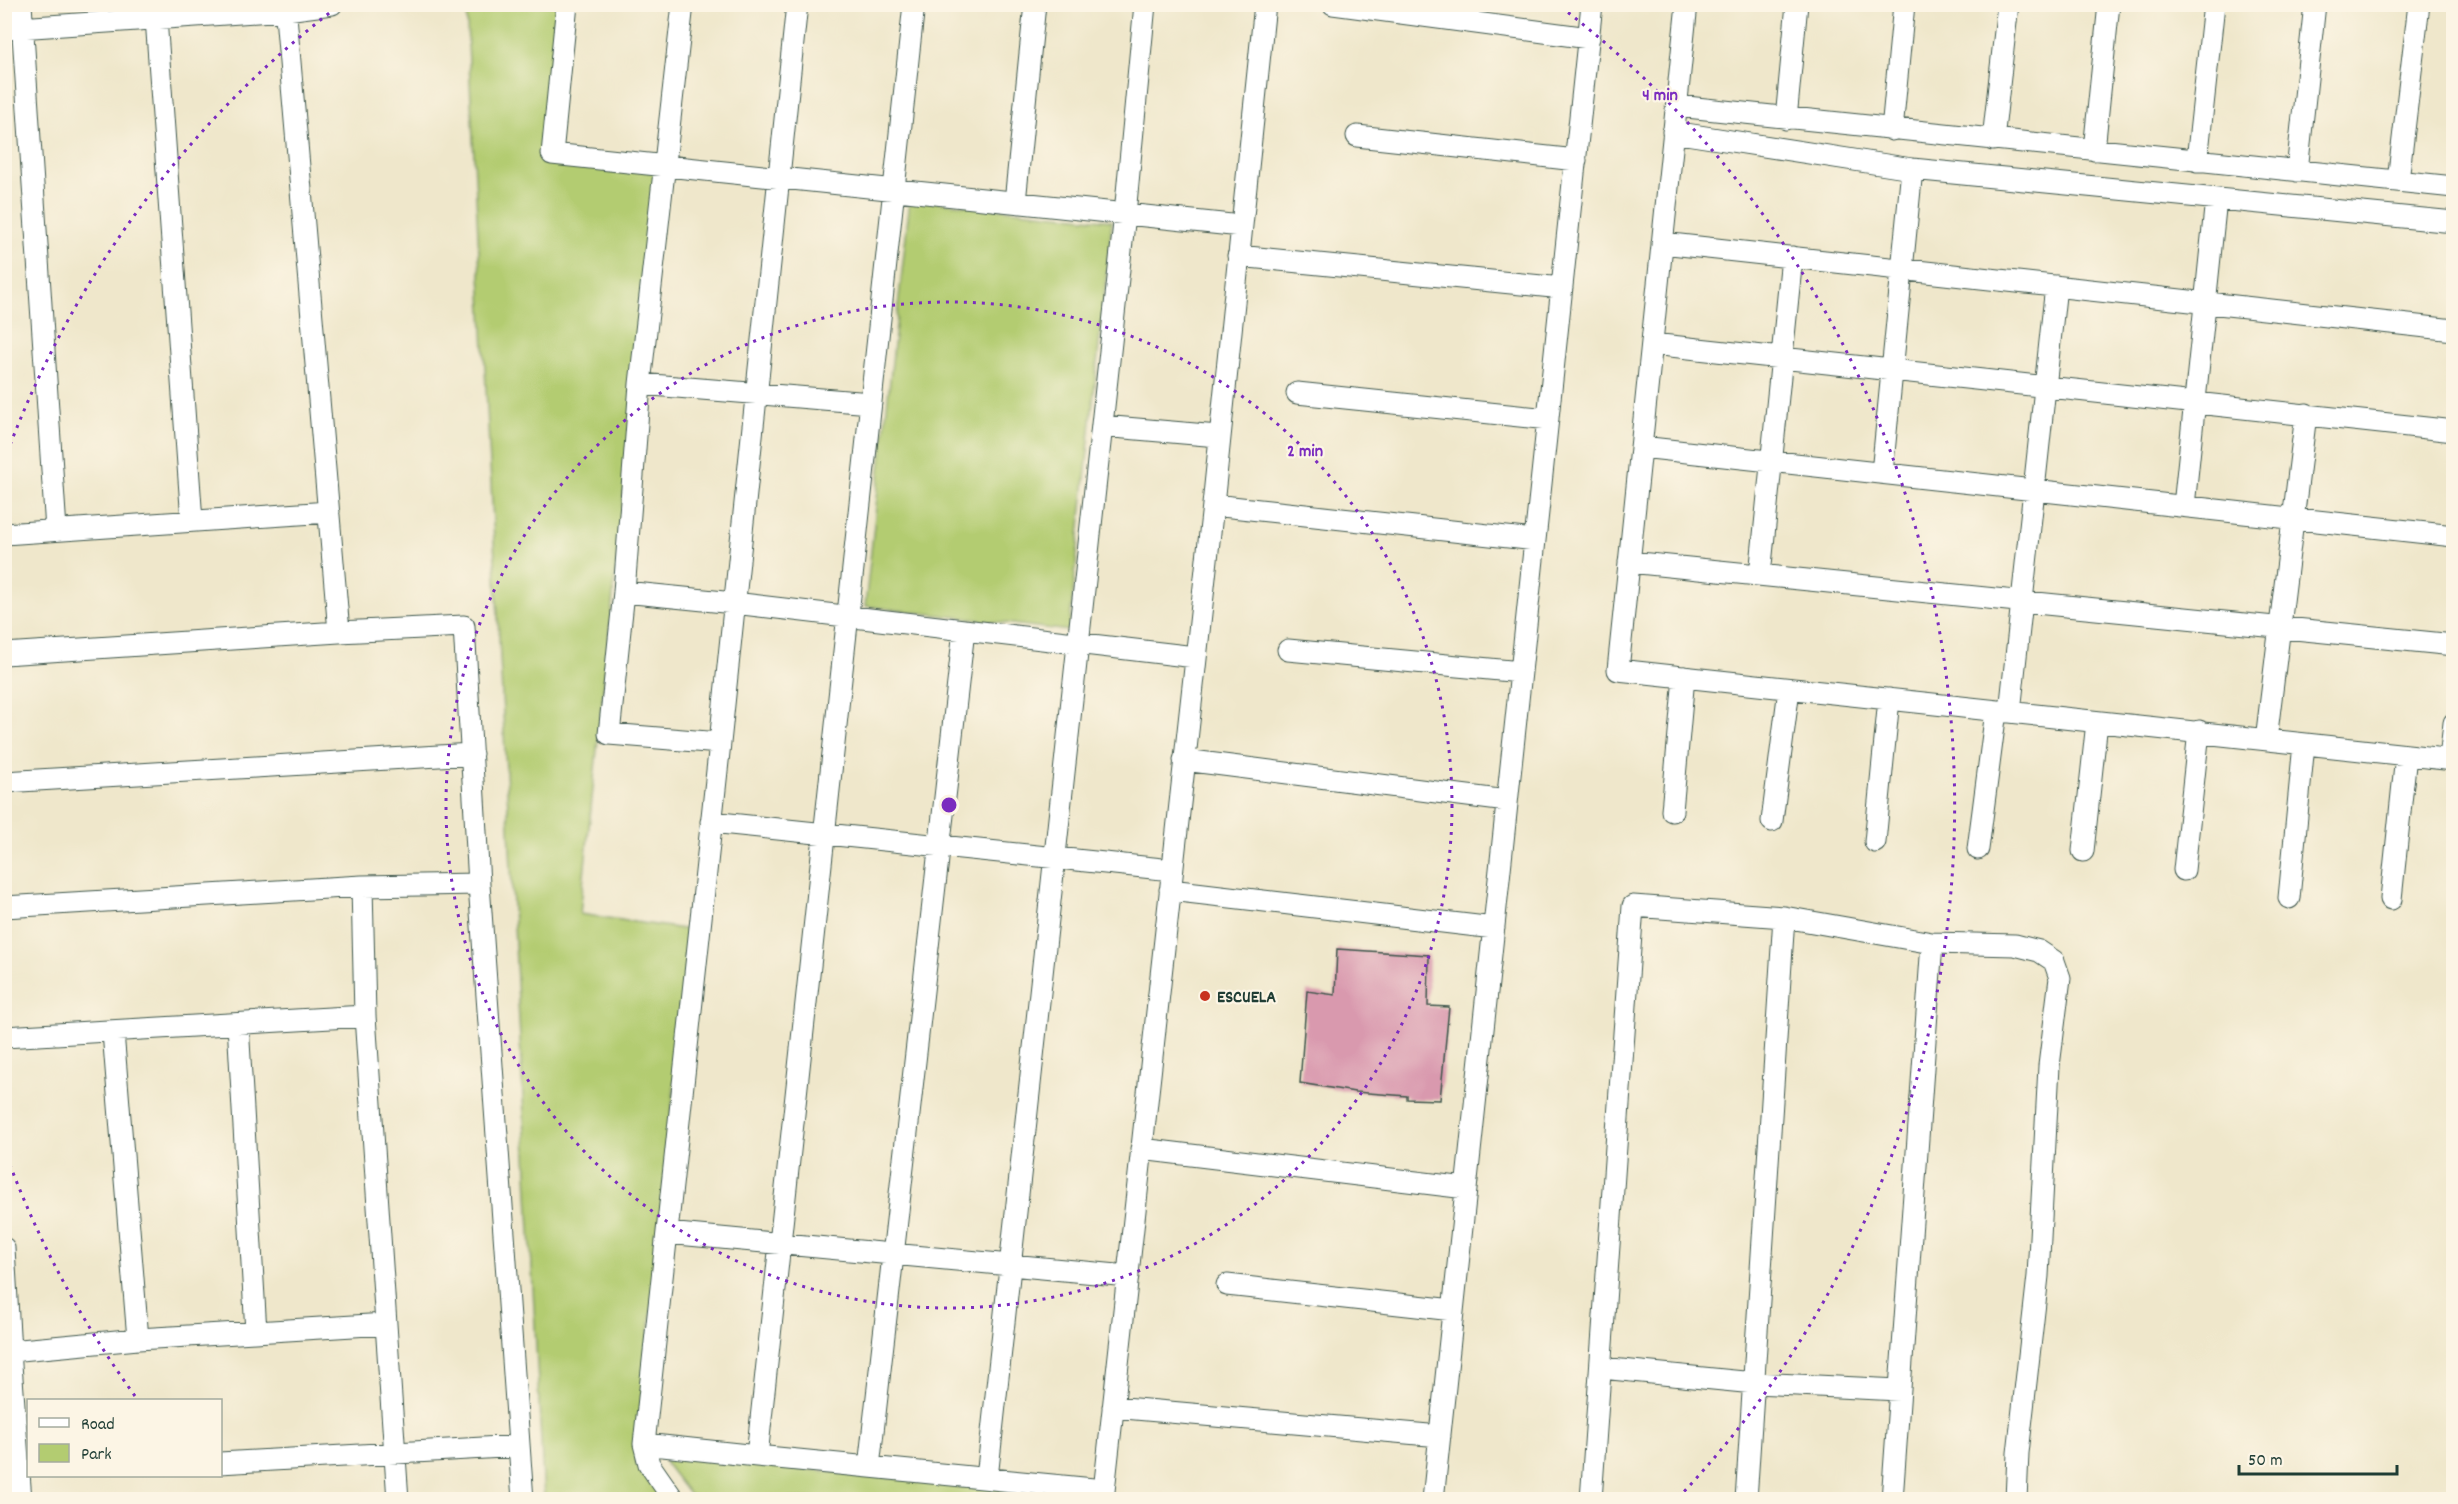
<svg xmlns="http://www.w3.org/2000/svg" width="2458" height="1504" font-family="Dekko,sans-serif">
<rect width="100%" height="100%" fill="#fcf5e5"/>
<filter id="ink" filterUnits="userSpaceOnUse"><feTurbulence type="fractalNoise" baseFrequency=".0167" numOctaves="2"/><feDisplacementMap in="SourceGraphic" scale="12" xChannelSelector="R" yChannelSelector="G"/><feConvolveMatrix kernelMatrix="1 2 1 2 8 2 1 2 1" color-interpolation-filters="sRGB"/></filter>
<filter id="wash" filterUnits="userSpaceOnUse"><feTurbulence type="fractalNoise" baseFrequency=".008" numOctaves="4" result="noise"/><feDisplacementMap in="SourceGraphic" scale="24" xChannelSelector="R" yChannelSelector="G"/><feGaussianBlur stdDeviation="1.35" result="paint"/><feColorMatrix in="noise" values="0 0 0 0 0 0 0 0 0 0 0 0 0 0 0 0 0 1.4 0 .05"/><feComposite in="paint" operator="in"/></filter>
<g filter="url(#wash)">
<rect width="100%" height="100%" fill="#efe7cb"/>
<!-- green -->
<path fill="#b3cc71" stroke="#698452" stroke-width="1.5" d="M 466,5 L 560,5 L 543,160 L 657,170 L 580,914 L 690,930 L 636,1463 L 664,1499 L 544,1499 Z
M 910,199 L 1112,221 L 1069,631 L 865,606 Z
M 666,1455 L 1089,1498 L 693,1499 L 666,1464 Z"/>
<g id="blocks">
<!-- building -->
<path fill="#d999ae" d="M 1337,949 L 1429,955 L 1428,1006 L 1449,1007 L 1440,1100 L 1407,1099 L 1407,1096 L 1355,1092 L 1300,1083 L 1307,991 L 1335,995 Z"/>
</g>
</g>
<g filter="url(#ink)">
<use href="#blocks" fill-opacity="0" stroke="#3e564b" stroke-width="1.5"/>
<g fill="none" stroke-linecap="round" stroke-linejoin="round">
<!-- minor casing -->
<g stroke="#3e564b" stroke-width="23">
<path id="minor" d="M 21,4 L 56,530
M 155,4 L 192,521
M 567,4 L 552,154 L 1241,226
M 683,4 L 640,384 L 624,592 L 609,734 L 720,743
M 914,4 L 757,1456 L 1104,1490
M 1333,4 L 1589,38
M 1687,4 L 1618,670 L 2454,760
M 4,29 L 286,10 L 332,4
M 1677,106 L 2454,187
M 1786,119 L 1797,4
M 1892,130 L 1904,4
M 1673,132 L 1912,169 L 2454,222
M 1357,136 L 1576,160
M 1993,140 L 2008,4
M 2094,150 L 2109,4
M 2197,161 L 2214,4
M 2297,171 L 2315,4
M 2398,181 L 2419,4
M 1015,202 L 1035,4
M 1662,243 L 2454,330
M 1238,256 L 1562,288
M 1652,344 L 2454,431
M 640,384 L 871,403
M 1297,393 L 1548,419
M 1102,426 L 1218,436
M 1641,447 L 2454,536
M 1882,473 L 1912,169
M 1213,505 L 1535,540
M 2184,506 L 2216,199
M 4,534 L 329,512
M 1629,562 L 2454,645
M 1760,575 L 1792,257
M 624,592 L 734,603 L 1195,657
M 339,632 L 464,626 L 479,884 L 523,1500
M 1288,650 L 1521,672
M 4,654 L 339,632 L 285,4
M 2010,712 L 2056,286
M 2266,740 L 2306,414
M 2450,759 L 2454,723
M 1184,760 L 1507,801
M 4,782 L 472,754
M 1672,811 L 1684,677
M 1772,821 L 1789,689
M 711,822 L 1172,870
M 1875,842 L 1889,699
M 1978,849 L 1996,711
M 2083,851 L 2097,722
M 2184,870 L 2199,731
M 362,886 L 365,1016 L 398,1500
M 1170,890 L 1494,928
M 2289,898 L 2304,744
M 2391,899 L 2406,755
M 4,907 L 362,886 L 479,884
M 1784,917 L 1932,943 L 1892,1500
M 1932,943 L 2015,945 L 2039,951 L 2054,961 L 2060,978 L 2049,1066 L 2038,1276 L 2018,1453 L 2016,1500
M 238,1024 L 256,1332
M 113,1032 L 138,1339
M 4,1037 L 365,1016
M 1141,1149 L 1466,1188
M 667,1233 L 1128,1276
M 4,1248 L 10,1351 L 21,1500
M 1227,1285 L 1453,1310
M 10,1351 L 138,1339 L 386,1324
M 1601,1368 L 1754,1383 L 1899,1390
M 1113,1407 L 1440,1436
M 644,1444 L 757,1456
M 220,1463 L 519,1446
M 869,1467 L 964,630
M 987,1478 L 1125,214 L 1145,4
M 674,1500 L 649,1464 L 644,1444 L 720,743 L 797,4
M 1103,1500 L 1213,505 L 1265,4
M 1433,1500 L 1592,4
M 1591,1500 L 1633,906 L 1784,917 L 1746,1500"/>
</g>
<!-- minor -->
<use href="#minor" stroke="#fff" stroke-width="21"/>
</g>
</g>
<!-- distance rings -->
<g fill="none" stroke="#7b2cbf" stroke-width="3" stroke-dasharray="3 6">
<circle cx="949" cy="805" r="503"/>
<path d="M135 1396A1006 1006 0 0 1 7 1157M7 453A1006 1006 0 0 1 337 7M1561 7A1006 1006 0 0 1 1679 1497"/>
</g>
<!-- markers -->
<circle fill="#c8321e" stroke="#fcf5e5" stroke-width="2" cx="1205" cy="996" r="6"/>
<g text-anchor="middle" stroke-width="4.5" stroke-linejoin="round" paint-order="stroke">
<!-- poi labels -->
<g font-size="18" font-weight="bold" fill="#1f3d34" stroke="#fcf5e5" text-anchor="start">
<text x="1217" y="1002">ESCUELA</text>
</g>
</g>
<circle cx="949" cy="805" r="9" fill="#7b2cbf" stroke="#fcf5e5" stroke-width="3"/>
<g font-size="18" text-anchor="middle" font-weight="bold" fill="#7b2cbf" stroke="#fcf5e5" stroke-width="4.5" stroke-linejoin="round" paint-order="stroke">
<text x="1660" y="100">4 min</text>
<text x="1305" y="456">2 min</text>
</g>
<!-- margin -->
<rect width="2458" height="1504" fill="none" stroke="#fcf5e5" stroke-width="24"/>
<!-- legend -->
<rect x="27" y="1399" width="195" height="78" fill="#fcf5e5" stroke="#a4ab9e" stroke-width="1.5"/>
<rect x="39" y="1418" width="30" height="9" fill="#ffffff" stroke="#a4ab9e" stroke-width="1.5"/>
<text x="81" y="1429" font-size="18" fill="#1f3d34">Road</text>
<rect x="39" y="1444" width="30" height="18" fill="#b3cc71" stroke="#a4ab9e" stroke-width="1.5"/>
<text x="81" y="1459" font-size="18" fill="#1f3d34">Park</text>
<!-- scale -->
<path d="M2239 1465v9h158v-9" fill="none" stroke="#1f3d34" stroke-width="3"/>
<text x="2248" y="1465" font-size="18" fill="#1f3d34" stroke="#fcf5e5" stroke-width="4.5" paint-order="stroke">50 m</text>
</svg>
